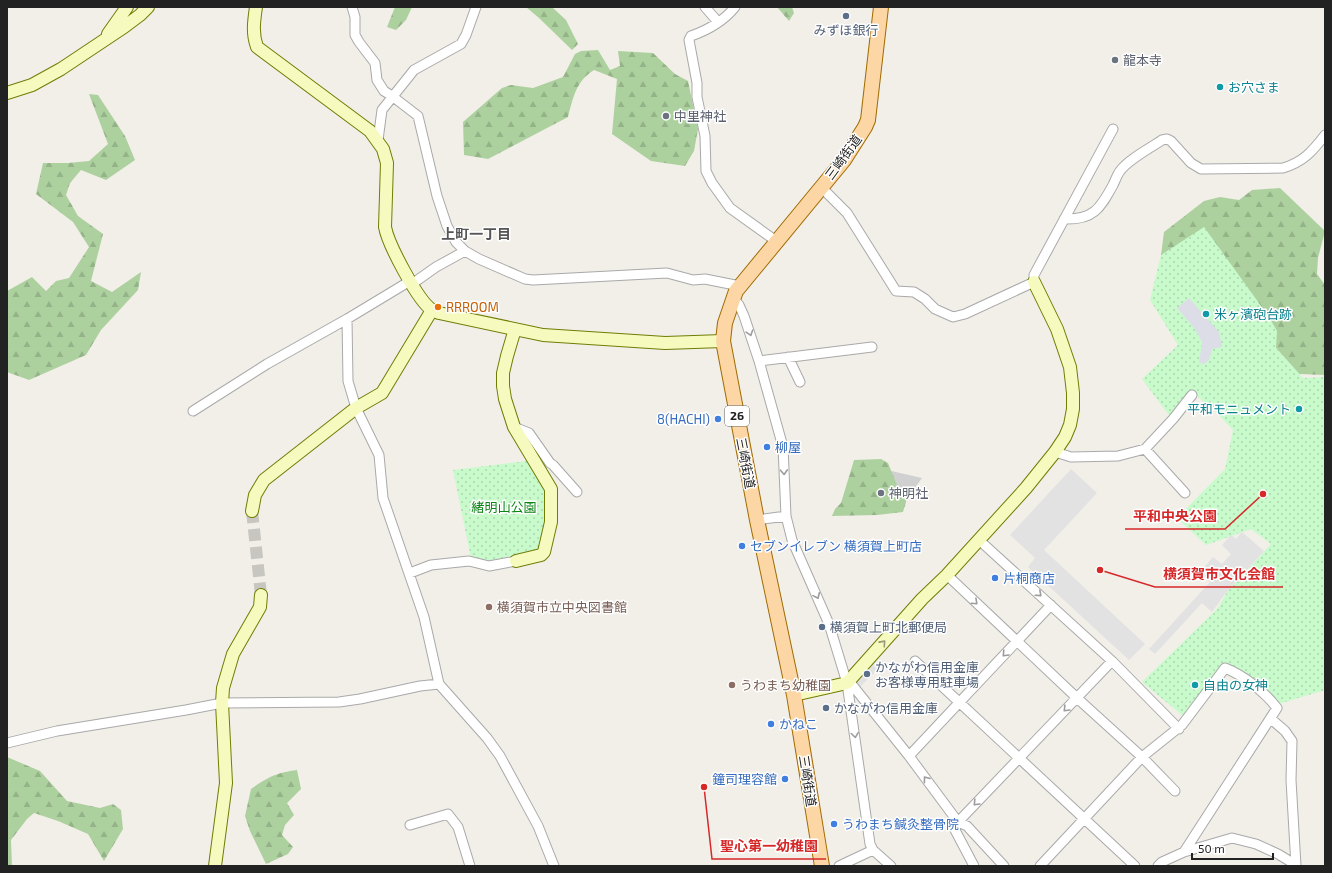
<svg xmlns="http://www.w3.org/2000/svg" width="1332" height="873" font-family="'Exo 2','Noto Sans JP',sans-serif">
<defs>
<pattern id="forest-firs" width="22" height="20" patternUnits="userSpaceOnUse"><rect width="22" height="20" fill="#add19e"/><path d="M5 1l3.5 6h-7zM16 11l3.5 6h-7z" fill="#95b388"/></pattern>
<pattern id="park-dots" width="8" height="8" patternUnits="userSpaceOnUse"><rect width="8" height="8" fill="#c8facc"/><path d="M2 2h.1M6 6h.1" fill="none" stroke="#acd6af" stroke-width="1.8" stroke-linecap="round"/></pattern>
</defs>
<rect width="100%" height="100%" fill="#f2efe9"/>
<!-- religious -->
<path fill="#d0d0d0" d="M 887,470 L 922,478 L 899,510 Z"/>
<!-- forest -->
<path fill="url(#forest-firs)" d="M 395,7 L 412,7 L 406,20 L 396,30 L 387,27 Z
M 526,7 L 552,7 L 566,20 L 578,44 L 572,50 L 539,18 Z
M 777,7 L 792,7 L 794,13 L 789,21 Z
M 598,50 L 610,70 L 620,66 L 618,51 L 653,53 L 675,74 L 688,81 L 698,129 L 694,151 L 685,166 L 651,161 L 612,134 L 617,79 L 594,70 C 576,81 573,98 568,117 L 488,159 L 464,155 L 463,122 L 502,88 L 511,85 L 533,88 L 563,77 L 575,54 L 581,51 Z
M 89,94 L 98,95 L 125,136 L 135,160 L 106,180 L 81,170 L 70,183 L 66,195 L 78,216 L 103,234 L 91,281 L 112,292 L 141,272 L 138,290 L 101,330 L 86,355 L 29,380 L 7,372 L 7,291 L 32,277 L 46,291 L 56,281 L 69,278 L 89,247 L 73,222 L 36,194 L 43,163 L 68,163 L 89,161 L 108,144 Z
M 1280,188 L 1325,231 L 1318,258 L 1317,274 L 1325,285 L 1325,375 L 1299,374 L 1276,348 L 1161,255 L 1164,232 L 1204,201 L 1220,197 L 1239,200 L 1252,190 Z
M 881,459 L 888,463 L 899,490 L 909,492 L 903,512 L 877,515 L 832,516 L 835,509 L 841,503 L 854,460 Z
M 7,757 L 40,771 L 67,801 L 100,808 L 113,804 L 121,810 L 123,829 L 104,861 L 88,834 L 58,821 L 34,813 L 27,819 L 11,840 L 12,866 L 7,866 Z
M 297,770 L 301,789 L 287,803 L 294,815 L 285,825 L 282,835 L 293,847 L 288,854 L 266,864 L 250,831 L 245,816 L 251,789 C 268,777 276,773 297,770 Z"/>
<!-- park -->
<path fill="url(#park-dots)" d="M 1204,227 L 1269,317 L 1277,331 L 1276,348 L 1303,378 L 1325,377 L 1325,690 L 1275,705 L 1225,668 L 1188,720 L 1142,682 L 1218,608 L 1227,592 L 1271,544 L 1251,529 L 1206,545 L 1177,518 L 1225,469 L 1233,430 L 1215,411 L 1192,392 L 1171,418 L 1142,379 L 1178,345 L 1150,300 L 1161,255 Z
M 527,461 L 543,483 L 548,502 L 541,547 L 536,551 L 488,561 L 475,557 L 471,558 L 453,470 Z"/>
<!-- parking -->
<path fill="#e2e2e2" d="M 1071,469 L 1097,493 L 1044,550 L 1145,644 L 1129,660 L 1028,567 L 1035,558 L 1010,535 Z
M 1242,532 L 1264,551 L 1225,594 L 1212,612 L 1202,603 L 1155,654 L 1149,649 L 1210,582 L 1200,572 L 1213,557 L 1222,564 L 1231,554 L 1222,545 L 1231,535 L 1236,539 Z
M 874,661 L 880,667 L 860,687 L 854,681 Z"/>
<!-- plaza -->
<path fill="#dddde8" d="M 1189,298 L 1219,332 L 1222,345 L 1222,347 L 1212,349 L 1209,360 L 1204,364 L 1199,363 L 1202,342 L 1195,329 L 1177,308 Z"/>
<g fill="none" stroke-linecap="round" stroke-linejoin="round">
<!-- secondary-tunnel -->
<path stroke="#c8c6c1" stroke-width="12" stroke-dasharray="12 6" stroke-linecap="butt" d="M 252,511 L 261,595"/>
<!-- street casing -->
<g stroke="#a9a9a9" stroke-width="11">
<path id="street" d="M 352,7 L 355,17 L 355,35 L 359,42 L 375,63 L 377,80 L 384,91 L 392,96 L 418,116 L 437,196 L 447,226 L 456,242 L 465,251 L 479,259 L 525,279 L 533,280 L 667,273 L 693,280 L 705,279 L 740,286
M 705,7 L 718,22
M 735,7 C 723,22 708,30 691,36 L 689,40 L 697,83 L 697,97 L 705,136 L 706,171 L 712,183 L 730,208 L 776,241
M 378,140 L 382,110 L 414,70 L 461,44 L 466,35 L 476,7
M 821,187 L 847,213 L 896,291 L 914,292 L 925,299 L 935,309 L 953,317 L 965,314 L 1034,282 L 1034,275 L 1113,129
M 1064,219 C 1093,220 1100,209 1113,185 C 1115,181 1117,175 1120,171 C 1129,159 1149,149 1162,140 L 1167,139 L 1171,141 L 1191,163 L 1201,169 L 1283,168 C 1303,162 1312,152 1325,135
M 412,284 L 436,267 L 465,251
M 733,298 L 739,305 L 744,316 L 759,361 L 783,447 L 786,516 L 792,540 L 829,624 L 847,683 L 870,844 L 873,850 L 891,866
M 347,319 L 348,381 L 356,408 L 379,455 L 383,498 L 424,617 L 439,684 L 487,738 L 500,756 L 538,826 L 554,866
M 788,357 L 800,382
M 759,361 L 872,347
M 193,411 L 267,364 L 347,319 L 410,281
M 514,427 L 529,433 L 550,463 L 553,465 L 577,492
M 1145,449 L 1185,493
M 1055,452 L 1071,457 L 1118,456 L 1145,449 L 1173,419 L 1192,395
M 757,520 L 786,516
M 979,540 L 1112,661 L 1179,729
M 410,573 L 431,565 L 469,561 L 489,566 L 516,561
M 947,575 L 1077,698 L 1142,757 L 1175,791
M 915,661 L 1135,866
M 849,681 L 909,756 L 958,822 L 967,826 L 1004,866
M 1271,719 L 1285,731 L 1292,741 L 1291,780 L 1296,866
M 7,743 L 57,731 L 186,710 L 222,703 L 339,702 L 360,699 L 420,686 L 439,684
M 909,756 L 1051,605
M 410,825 L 448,814 L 458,827 L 470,866
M 839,866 L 873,850
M 974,866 L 955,830 L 955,827 L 958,822 L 1112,661
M 1040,866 L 1142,757 L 1182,725 L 1225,668 C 1243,675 1265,692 1277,708 L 1184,852
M 1158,866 L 1162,862 L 1184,852 L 1232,838 L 1256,844 L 1278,854 L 1296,865"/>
</g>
<!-- secondary casing -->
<g stroke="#707d05" stroke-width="14">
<path id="secondary" d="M 108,34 L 127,7
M 7,93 L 32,85 L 61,69 L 124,27 L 140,15 L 148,7
M 432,310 L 439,313 L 543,335 L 665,343 L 723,341
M 515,329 L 507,356 L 503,373 L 503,386 L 505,399 L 514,427 L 551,489 L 551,522 L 544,552 L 541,555 L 516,561
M 252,511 L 255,495 L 264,480 L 356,408 L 382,393 L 432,310 C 418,301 388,244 385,227 L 387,163 L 383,149 L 370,131 L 257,47 C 252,33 254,21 256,7
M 794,695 L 847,683 L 922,599 L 947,575 L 1026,488 L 1055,452 L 1065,437 L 1070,425 L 1073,409 L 1073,393 L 1070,367 L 1057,329 L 1034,282
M 215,866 L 226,783 L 222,703 L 223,688 L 233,654 L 260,607 L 261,595"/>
</g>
<!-- primary casing -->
<g stroke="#a06b00" stroke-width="16">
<path id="primary" d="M 822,866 L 794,695 L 757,520 L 723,341 L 725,323 L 736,291 L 844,160 L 865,127 L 868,120 L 881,7"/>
</g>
<!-- street -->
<use href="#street" stroke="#fff" stroke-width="9"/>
<!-- secondary -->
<use href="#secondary" stroke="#f7fabf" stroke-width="12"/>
<!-- primary -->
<use href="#primary" stroke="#fcd6a4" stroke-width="14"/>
</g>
<!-- one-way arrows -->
<defs><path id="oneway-chevron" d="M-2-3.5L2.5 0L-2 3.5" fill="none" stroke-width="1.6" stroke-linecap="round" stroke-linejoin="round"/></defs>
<g stroke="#9c9c9c">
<use href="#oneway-chevron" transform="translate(750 333) rotate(72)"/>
<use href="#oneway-chevron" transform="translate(784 472) rotate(87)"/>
<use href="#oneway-chevron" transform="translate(1039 594) rotate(42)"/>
<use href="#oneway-chevron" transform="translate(817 596) rotate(66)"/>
<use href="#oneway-chevron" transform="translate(975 602) rotate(43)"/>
<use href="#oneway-chevron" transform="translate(1005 654) rotate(133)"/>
<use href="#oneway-chevron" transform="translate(1066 709) rotate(134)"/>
<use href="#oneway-chevron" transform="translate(855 735) rotate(82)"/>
<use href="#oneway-chevron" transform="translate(926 779) rotate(-127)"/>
<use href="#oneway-chevron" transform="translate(976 803) rotate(134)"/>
</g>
<use stroke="#979978" href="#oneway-chevron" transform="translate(883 643) rotate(-48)"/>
<!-- markers -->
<g fill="#5c6f8a" stroke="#fff" stroke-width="1.5">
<circle cx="846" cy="16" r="4"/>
<circle cx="822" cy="627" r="4"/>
<circle cx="867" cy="674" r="4"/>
<circle cx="826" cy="708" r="4"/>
</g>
<g fill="#6b7280" stroke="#fff" stroke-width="1.5">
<circle cx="1115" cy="60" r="4"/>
<circle cx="666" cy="116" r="4"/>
<circle cx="881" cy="493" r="4"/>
</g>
<g fill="#0f9aa8" stroke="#fff" stroke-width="1.5">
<circle cx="1220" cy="87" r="4"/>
<circle cx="1206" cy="314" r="4"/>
<circle cx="1299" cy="409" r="4"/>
<circle cx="1195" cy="685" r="4"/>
</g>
<circle fill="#e8710a" stroke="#fff" stroke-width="1.5" cx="438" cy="307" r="4"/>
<g fill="#3f7fe0" stroke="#fff" stroke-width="1.5">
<circle cx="718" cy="419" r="4"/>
<circle cx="767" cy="447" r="4"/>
<circle cx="742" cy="546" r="4"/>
<circle cx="995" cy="578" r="4"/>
<circle cx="771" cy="724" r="4"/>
<circle cx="785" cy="779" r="4"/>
<circle cx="834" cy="824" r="4"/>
</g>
<g fill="#8d6e63" stroke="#fff" stroke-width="1.5">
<circle cx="489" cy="607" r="4"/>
<circle cx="732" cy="685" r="4"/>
</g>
<g text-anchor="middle" stroke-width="3" stroke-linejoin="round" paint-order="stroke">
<!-- shield labels -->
<rect fill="#fff" stroke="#646464" stroke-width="1" x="725" y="406" width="24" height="20" rx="3"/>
<g font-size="12" font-weight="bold" fill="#222">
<text x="737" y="420">26</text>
</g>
<!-- service labels -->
<g font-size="13" fill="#4e5e75" stroke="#fff" text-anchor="start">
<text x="846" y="35" text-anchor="middle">みずほ銀行</text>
<text x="830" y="632">横須賀上町北郵便局</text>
<text x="875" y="672">かながわ信用金庫<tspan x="875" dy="15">お客様専用駐車場</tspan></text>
<text x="834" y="713">かながわ信用金庫</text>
</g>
<!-- worship labels -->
<g font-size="13" fill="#5b616d" stroke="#fff" text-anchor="start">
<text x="1123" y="65">龍本寺</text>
<text x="674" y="121">中里神社</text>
<text x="889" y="498">神明社</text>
</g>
<!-- culture labels -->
<g font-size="13" fill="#0d838f" stroke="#fff" text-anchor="start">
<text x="1228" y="92">お穴さま</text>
<text x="1214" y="319">米ヶ濱砲台跡</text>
<text x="1291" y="414" text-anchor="end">平和モニュメント</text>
<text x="1203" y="690">自由の女神</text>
</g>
<!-- street labels -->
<g font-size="13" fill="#222" stroke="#fff">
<text transform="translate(843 157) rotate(-54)" y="5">三崎街道</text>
<text transform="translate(746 463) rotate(79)" y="5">三崎街道</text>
<text transform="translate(808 781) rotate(81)" y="5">三崎街道</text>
</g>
<!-- food labels -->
<g font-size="13" fill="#c56008" stroke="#fff" text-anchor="start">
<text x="446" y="312">RRROOM</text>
</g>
<!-- shop labels -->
<g font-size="13" fill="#366cbe" stroke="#fff" text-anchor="start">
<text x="710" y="424" text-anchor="end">8(HACHI)</text>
<text x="775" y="452">柳屋</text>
<text x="750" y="551">セブンイレブン 横須賀上町店</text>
<text x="1003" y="583">片桐商店</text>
<text x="779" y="729">かねこ</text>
<text x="777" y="784" text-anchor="end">鐘司理容館</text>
<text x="842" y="829">うわまち鍼灸整骨院</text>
</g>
<!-- park labels -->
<g font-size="13" fill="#0c8416" stroke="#fff">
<text x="504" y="512">緒明山公園</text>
</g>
<!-- education labels -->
<g font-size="13" fill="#785e54" stroke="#fff" text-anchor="start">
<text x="497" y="612">横須賀市立中央図書館</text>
<text x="740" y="690">うわまち幼稚園</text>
</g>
<!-- neighbourhood labels -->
<g font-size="14" font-weight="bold" fill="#555" stroke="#fff">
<text x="476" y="239">上町一丁目</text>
</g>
</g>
<!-- callouts -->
<path fill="none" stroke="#d62828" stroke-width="1.5" d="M1263 494L1225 529H1125M1100 570L1155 587H1283M704 787L712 859H826"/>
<g fill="#d62828" stroke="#fff" stroke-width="1.5">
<circle cx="1263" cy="494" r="4"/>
<circle cx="1100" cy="570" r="4"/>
<circle cx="704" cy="787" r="4"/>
</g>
<g font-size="14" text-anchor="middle" font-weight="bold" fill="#d62828" stroke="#fff" stroke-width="3" stroke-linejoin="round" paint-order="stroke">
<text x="1175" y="521">平和中央公園</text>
<text x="1219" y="579">横須賀市文化会館</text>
<text x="769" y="851">聖心第一幼稚園</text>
</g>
<!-- border -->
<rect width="1332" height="873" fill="none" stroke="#222222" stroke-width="16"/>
<!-- scale -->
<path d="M1192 853v6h81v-6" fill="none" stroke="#222222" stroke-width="2"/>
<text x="1198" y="853" font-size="12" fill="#222222" stroke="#ffffff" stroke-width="3" paint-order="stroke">50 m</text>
</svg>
